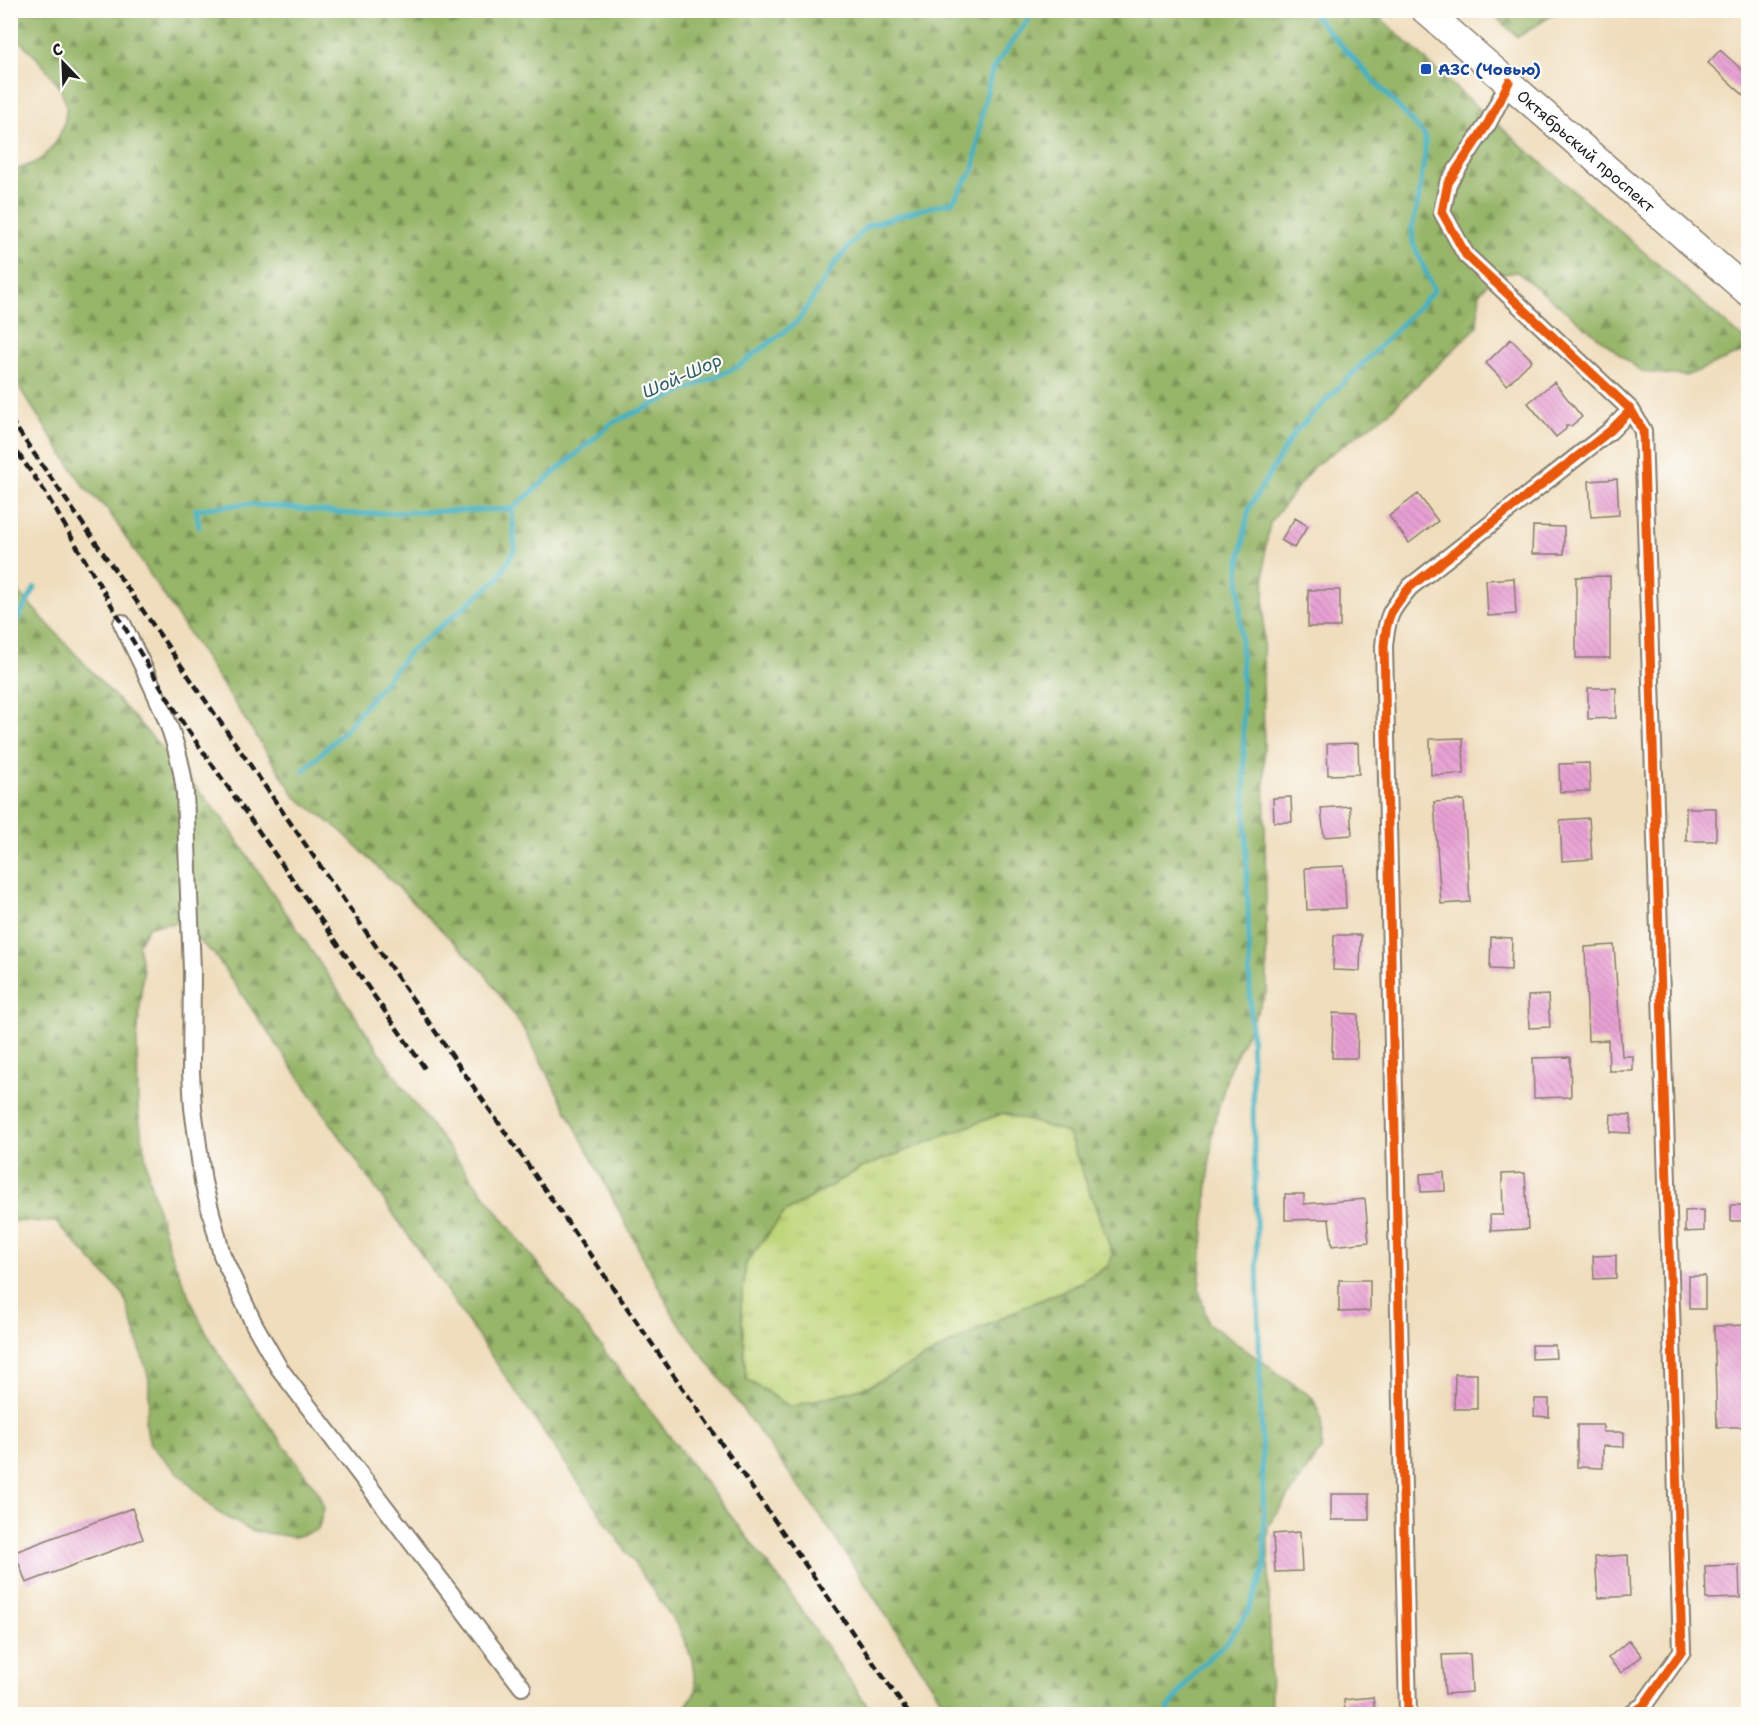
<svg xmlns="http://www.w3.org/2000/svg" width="1759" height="1725" font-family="'Shantell Sans',sans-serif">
<defs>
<pattern id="grass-tufts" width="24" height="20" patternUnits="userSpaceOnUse" patternTransform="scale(1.5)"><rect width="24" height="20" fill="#bfd579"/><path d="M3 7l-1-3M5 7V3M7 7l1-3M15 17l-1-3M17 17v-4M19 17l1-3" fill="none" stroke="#a4b668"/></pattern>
<pattern id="forest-firs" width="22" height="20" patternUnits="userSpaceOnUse" patternTransform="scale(1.5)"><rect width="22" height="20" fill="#97b669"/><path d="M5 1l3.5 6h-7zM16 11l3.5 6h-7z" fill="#7a9356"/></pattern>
<pattern id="building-back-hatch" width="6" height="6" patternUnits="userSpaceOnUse" patternTransform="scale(1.5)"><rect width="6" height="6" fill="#e8a0d3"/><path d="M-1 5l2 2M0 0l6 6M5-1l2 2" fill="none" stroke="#c689b5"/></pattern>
</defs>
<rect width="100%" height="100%" fill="#fdfcf7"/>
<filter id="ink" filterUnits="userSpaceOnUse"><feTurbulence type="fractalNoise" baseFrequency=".0167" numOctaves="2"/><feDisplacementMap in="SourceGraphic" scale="12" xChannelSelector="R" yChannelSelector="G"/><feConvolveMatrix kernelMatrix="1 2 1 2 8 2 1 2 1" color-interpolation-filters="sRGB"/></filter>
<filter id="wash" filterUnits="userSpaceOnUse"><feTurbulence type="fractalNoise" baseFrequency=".008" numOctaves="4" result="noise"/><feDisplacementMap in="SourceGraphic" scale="24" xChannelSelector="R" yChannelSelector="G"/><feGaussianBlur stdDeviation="1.35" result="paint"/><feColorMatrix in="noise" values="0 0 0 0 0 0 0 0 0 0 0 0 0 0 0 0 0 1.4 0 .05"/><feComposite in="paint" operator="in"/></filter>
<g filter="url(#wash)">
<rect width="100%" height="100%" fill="#efddbc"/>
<!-- grass -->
<path fill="url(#grass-tufts)" stroke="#6e784a" stroke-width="1.5" d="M 1003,1113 L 1068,1133 L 1113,1255 L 1107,1267 L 1068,1289 L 1017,1310 L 869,1386 L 790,1407 L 746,1379 L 741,1305 L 746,1263 L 784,1213 L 861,1168 Z"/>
<!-- forest -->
<path fill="url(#forest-firs)" stroke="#5a6942" stroke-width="1.5" fill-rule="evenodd" d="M 11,11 L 1373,11 L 1458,90 L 1748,343 L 1748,350 L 1686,376 L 1642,372 L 1517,272 L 1495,275 L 1480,292 L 1477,327 L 1388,413 L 1313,467 L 1270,523 L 1265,550 L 1263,669 L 1267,991 L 1229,1070 L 1213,1127 L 1199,1289 L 1208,1323 L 1313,1398 L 1322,1420 L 1321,1450 L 1268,1526 L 1271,1714 L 951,1714 L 820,1515 L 674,1316 L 525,1031 L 483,971 L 341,831 L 296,797 L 108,510 L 85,488 L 11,375 L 10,172 C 20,168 37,164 44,156 C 57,144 67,124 66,106 C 64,83 27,47 11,33 ZM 1003,1113 L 1068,1133 L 1113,1255 L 1107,1267 L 1068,1289 L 1017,1310 L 869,1386 L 790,1407 L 746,1379 L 741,1305 L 746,1263 L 784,1213 L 861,1168 Z
M 1489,11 L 1559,11 L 1518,37 Z
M 11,584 L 151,736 L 223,819 L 411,1099 L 786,1588 L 873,1714 L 681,1714 L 696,1691 L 692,1659 L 679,1628 L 214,954 L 178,923 L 149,926 L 138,944 L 143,971 L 137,1040 L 138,1110 L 149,1179 L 170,1252 L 200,1321 L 219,1354 L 240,1386 L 317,1490 L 324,1508 L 318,1530 L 294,1537 L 252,1531 L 217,1512 L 150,1445 L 145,1420 L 149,1402 L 149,1379 L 124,1295 L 56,1222 L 15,1221 L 11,1223 Z"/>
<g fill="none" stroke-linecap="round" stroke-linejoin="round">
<!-- stream -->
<path stroke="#44b1c1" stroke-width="5" d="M 199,527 L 196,509 L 247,504 L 352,514 L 512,509 L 612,423 L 739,366 L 798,321 L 836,262 L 867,226 L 915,211 L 952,202 L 974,169 L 981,118 L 992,70 L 1035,10
M 10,632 L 35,588
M 303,771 L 344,731 L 409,652 L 497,580 L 515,549 L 512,509
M 1168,1714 L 1169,1707 L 1199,1667 L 1227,1642 L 1248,1612 L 1265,1567 L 1239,566 L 1249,508 L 1294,433 L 1434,291 L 1413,243 L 1412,227 L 1418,203 L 1425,153 L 1425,136 L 1309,10"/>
</g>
<g id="blocks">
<!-- building -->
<path fill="url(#building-back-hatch)" d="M 1720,50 L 1749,76 L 1749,100 L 1708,63 Z
M 1511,339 L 1532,360 L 1507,385 L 1486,363 Z
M 1554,382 L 1582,417 L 1571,426 L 1566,426 L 1566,429 L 1556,437 L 1528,403 Z
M 1617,479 L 1619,515 L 1591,517 L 1589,481 Z
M 1418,494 L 1438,521 L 1409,543 L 1389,516 Z
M 1295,518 L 1308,526 L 1294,548 L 1281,540 Z
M 1533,526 L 1564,527 L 1564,554 L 1532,554 Z
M 1610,576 L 1610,658 L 1576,658 L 1576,577 Z
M 1514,578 L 1516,614 L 1488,616 L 1486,580 Z
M 1308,590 L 1340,590 L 1340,627 L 1308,627 Z
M 1588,688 L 1616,688 L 1616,718 L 1588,719 Z
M 1463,738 L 1464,774 L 1431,775 L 1430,739 Z
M 1358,743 L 1359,774 L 1328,775 L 1327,744 Z
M 1589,763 L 1590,791 L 1560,792 L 1559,764 Z
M 1291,797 L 1292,822 L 1274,822 L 1273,798 Z
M 1464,800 L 1470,902 L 1441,904 L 1434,802 Z
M 1350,806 L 1352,835 L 1324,837 L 1321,808 Z
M 1686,808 L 1716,808 L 1716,841 L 1686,841 Z
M 1589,818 L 1592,859 L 1562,861 L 1560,820 Z
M 1344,866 L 1346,908 L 1307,910 L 1305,868 Z
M 1334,935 L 1361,935 L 1360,971 L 1333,970 Z
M 1491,937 L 1512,938 L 1511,970 L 1490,969 Z
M 1614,945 L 1622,1056 L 1633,1056 L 1633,1071 L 1609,1071 L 1608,1040 L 1588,1041 L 1585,947 Z
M 1548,995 L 1550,1027 L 1529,1028 L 1528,996 Z
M 1333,1013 L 1358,1014 L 1357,1058 L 1332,1058 Z
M 1570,1057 L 1571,1097 L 1534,1098 L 1533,1058 Z
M 1611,1114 L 1631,1115 L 1630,1133 L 1610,1132 Z
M 1444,1172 L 1445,1191 L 1421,1192 L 1420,1174 Z
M 1525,1173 L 1528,1229 L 1491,1231 L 1490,1215 L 1503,1215 L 1502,1174 Z
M 1285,1194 L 1304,1194 L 1304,1204 L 1365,1199 L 1369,1242 L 1332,1246 L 1329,1219 L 1285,1220 Z
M 1731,1205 L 1749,1205 L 1749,1221 L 1731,1221 Z
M 1704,1210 L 1704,1231 L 1685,1232 L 1685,1211 Z
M 1616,1255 L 1616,1278 L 1594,1279 L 1593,1256 Z
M 1689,1276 L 1705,1276 L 1705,1309 L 1689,1309 Z
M 1339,1280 L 1370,1280 L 1370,1311 L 1339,1312 Z
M 1749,1325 L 1749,1427 L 1717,1427 L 1714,1326 Z
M 1532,1345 L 1555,1345 L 1556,1358 L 1532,1359 Z
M 1455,1374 L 1477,1374 L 1477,1409 L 1454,1409 Z
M 1535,1399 L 1549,1399 L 1549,1417 L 1534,1416 Z
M 1577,1425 L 1603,1425 L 1603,1432 L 1624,1432 L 1624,1447 L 1603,1446 L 1603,1468 L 1577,1467 Z
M 1331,1494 L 1369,1494 L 1369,1520 L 1331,1520 Z
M 132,1508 L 143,1539 L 26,1583 L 15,1552 Z
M 1300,1532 L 1302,1571 L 1275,1572 L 1273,1534 Z
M 1628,1555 L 1630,1596 L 1598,1598 L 1595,1557 Z
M 1739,1565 L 1740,1598 L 1706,1599 L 1705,1566 Z
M 1629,1640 L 1642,1656 L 1621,1673 L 1608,1658 Z
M 1470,1654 L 1472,1692 L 1445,1694 L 1442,1655 Z
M 1373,1697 L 1375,1714 L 1345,1714 L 1344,1700 Z"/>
</g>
</g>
<g filter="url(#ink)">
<use href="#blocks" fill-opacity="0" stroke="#867c6c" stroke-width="1.5"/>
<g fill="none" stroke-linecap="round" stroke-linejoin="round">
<!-- minor casing -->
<g stroke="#867c6c" stroke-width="20">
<path id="minor" d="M 1509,82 L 1488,123 L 1448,183 L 1442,212 L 1466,255 L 1631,410 L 1643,431 L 1682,1651 L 1643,1706 L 1630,1714
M 122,623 C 148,678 179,732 185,793 L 192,971 L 191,1073 L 193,1108 L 203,1182 L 222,1255 L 254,1324 L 279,1368 L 522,1687
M 1408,1714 L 1384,646 C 1387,615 1390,611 1410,587 L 1610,431 L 1631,410"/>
</g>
<!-- primary casing -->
<g stroke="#867c6c" stroke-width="30">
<g id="primary">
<path id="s1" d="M 1425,10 L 1748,292"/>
</g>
</g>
<!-- minor -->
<use href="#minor" stroke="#fff" stroke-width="16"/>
<!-- primary -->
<use href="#primary" stroke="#fff" stroke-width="27"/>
<!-- rail -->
<path stroke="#1c1c1c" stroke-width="4.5" stroke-dasharray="9 4.5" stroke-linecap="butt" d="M 10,419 L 909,1714
M 10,442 L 45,492 L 122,623 L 183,723 L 426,1070"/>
<!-- cycleway casing -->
<g stroke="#fdfcf7" stroke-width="13">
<path id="cycleway" d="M 1509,82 L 1488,123 L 1448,183 L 1442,212 L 1466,255 L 1631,410 L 1643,431 L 1682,1651 L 1643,1706 L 1630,1714
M 1408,1714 L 1384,646 C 1387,615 1390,611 1410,587 L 1610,431 L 1631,410"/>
</g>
<!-- cycleway -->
<use href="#cycleway" stroke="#e8590c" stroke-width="9"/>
</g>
</g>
<!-- markers -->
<rect fill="#1a4fb4" stroke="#fdfcf7" stroke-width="2" x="1420" y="63" width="12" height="12" rx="3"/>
<g text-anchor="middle" stroke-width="4.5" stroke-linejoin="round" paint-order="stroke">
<!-- transit labels -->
<g font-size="16" font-weight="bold" fill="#164399" stroke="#fdfcf7" text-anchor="start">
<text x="1438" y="75">АЗС (Човью)</text>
</g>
<!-- street labels -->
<g font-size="16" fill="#1c1c1c" stroke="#fdfcf7">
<text dy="6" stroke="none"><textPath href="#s1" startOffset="214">Октябрьский проспект</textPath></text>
</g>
<!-- water labels -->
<g font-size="18" font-style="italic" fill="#2e5f66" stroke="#fdfcf7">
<text transform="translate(682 376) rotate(-24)" y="6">Шой-Шор</text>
</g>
</g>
<!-- margin -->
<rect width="1759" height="1725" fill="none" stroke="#fdfcf7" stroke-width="36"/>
<!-- north arrow -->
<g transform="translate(63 63) rotate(337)" stroke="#fdfcf7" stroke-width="4.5" paint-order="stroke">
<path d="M0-4.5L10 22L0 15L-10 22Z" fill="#1c1c1c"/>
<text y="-9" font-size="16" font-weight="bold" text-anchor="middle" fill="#1c1c1c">С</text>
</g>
</svg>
